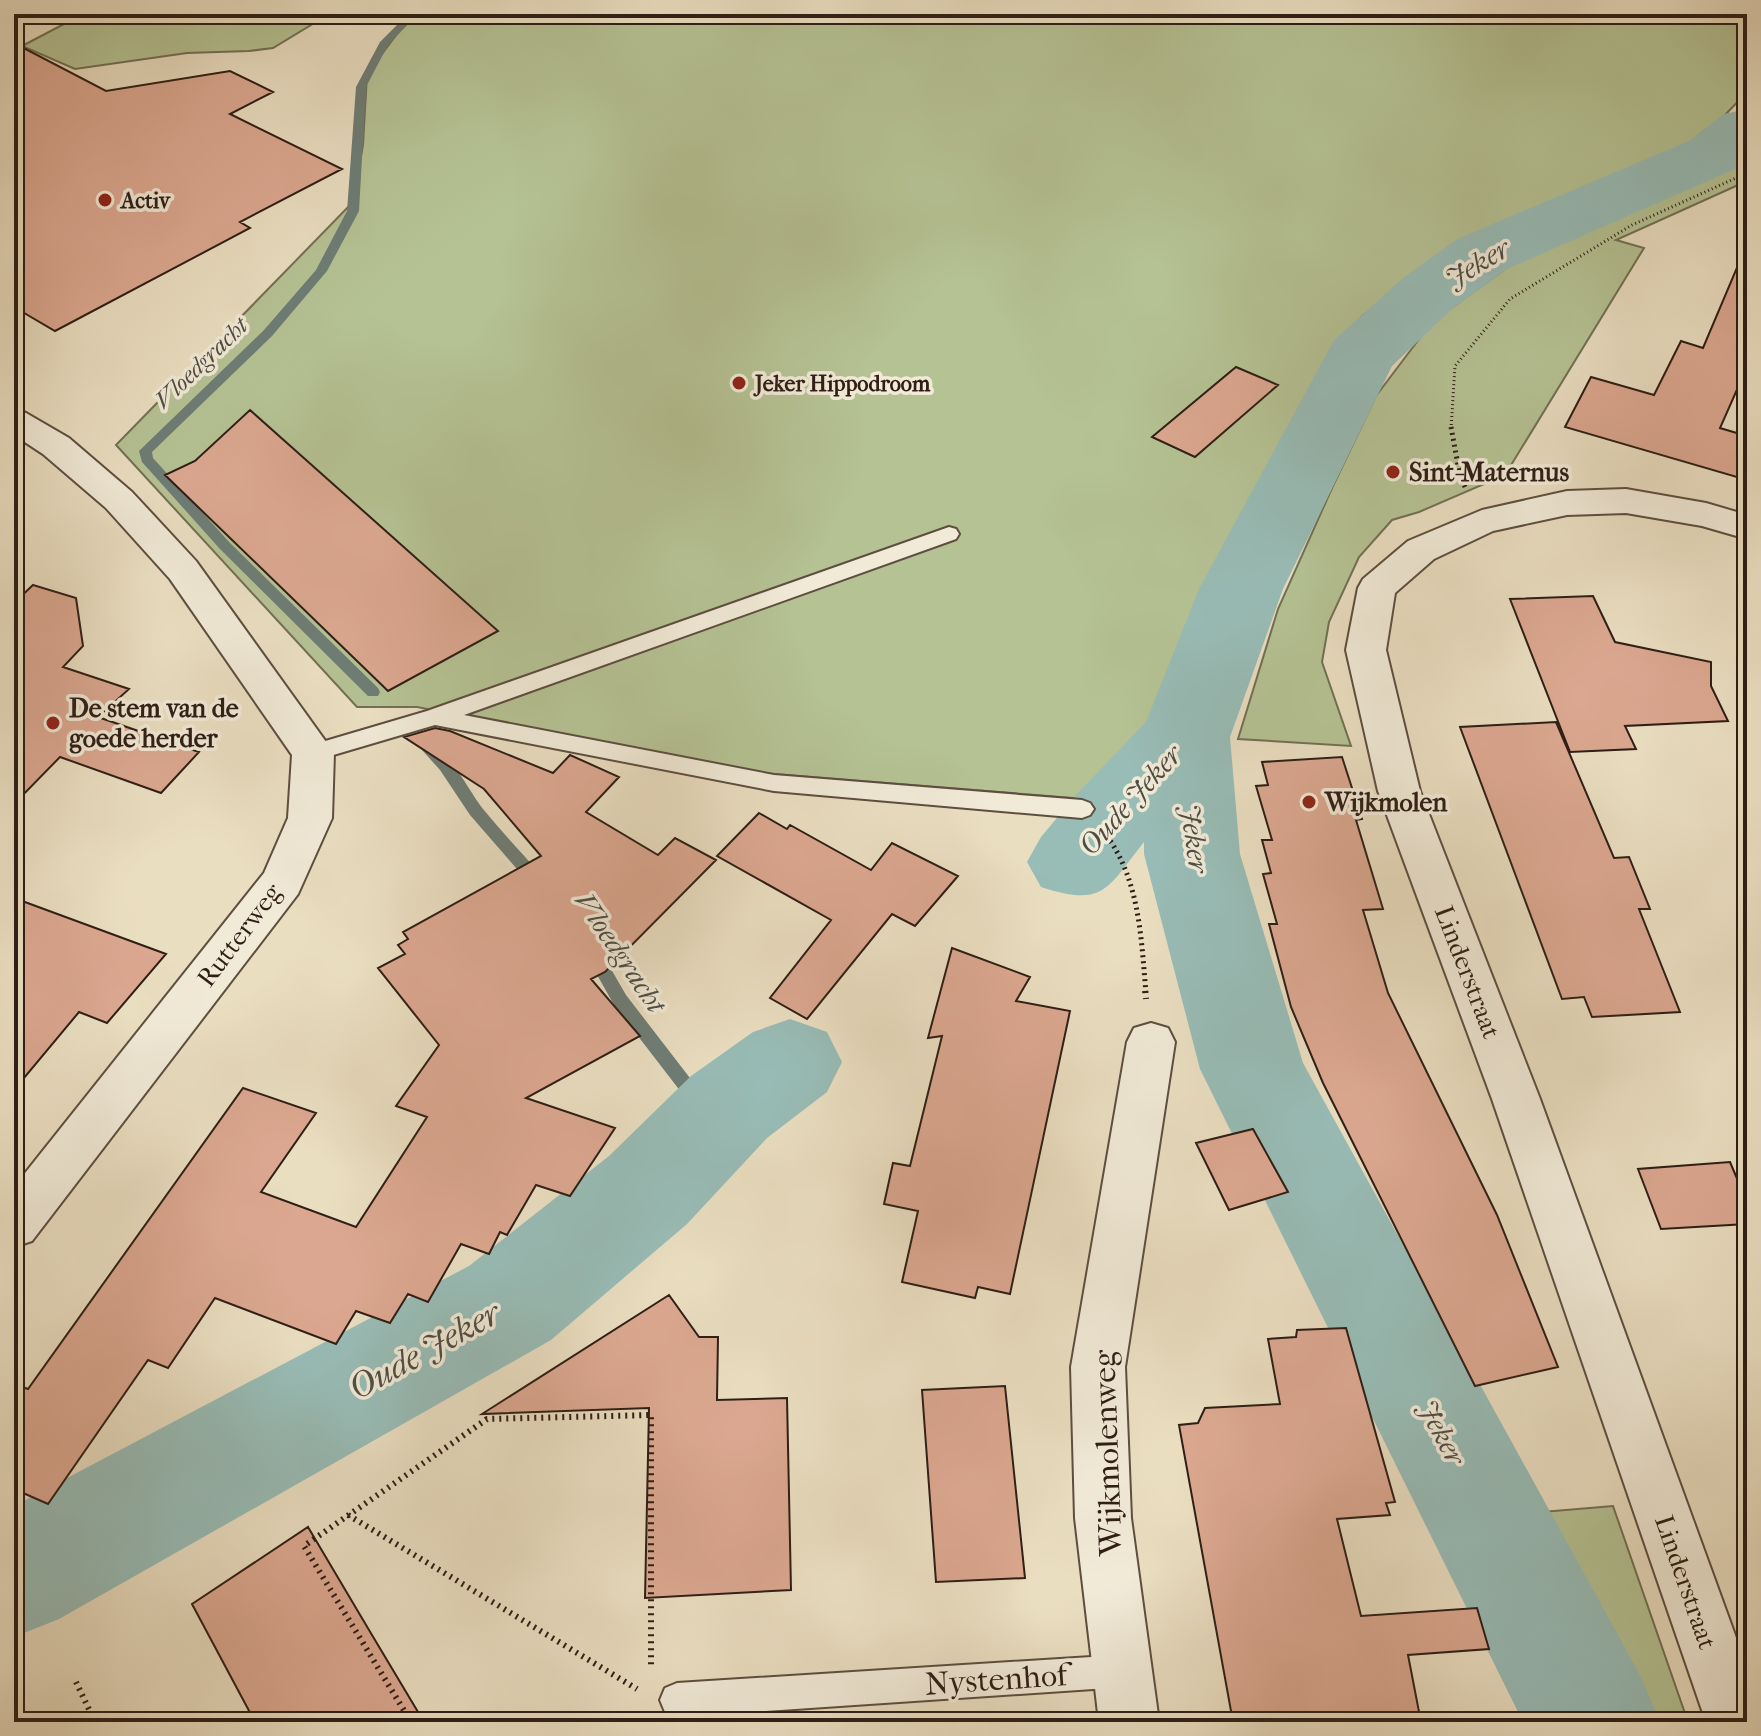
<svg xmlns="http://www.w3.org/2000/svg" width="1761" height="1736" font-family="'IM FELL French Canon',serif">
<rect width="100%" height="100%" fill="#eadec1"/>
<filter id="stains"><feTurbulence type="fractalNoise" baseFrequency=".0025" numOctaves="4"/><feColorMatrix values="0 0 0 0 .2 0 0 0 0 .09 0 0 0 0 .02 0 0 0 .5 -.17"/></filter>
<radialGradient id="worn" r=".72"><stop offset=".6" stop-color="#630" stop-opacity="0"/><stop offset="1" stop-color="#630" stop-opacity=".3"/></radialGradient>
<!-- green -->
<path fill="#b5c294" stroke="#727054" stroke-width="2" d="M 83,14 L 329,14 L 273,48 L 249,51 L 187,53 L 75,69 L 22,46 Z
M 412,14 L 1747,14 L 1747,92 L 1703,138 L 1465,243 L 1362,316 L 1329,366 L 1233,548 L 1154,717 L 1098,800 L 751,772 L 417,707 L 357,707 L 116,445 L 353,202 L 363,145 L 367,74 Z
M 1747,156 L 1747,181 L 1616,240 L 1644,248 L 1505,475 L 1419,512 L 1392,520 L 1359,557 L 1329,622 L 1322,662 L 1351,746 L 1238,739 L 1278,609 L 1333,486 L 1376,396 L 1432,322 L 1508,267 L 1585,227 L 1693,185 Z
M 1613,1506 L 1688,1722 L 1619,1722 L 1518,1514 Z"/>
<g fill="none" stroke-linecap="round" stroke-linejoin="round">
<!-- stream -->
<path fill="#6e7d76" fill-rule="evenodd" d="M 408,14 L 418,14 L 388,45 L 366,87 L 359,211 L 327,271 L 272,336 L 152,452 L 153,458 L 230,543 L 378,688 L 380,692 L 378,696 L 368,696 L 220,549 L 142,462 L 139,451 L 264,330 L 316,270 L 347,211 L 356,87 L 380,42 Z
M 427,741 C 449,749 468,790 483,809 C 502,832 522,853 542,876 L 544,880 L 542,884 L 530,884 L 470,815 L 440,770 L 422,750 L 419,746 L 422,742 Z
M 594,948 L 600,950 L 626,995 L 720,1117 L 723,1122 L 720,1127 L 714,1130 L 708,1127 L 614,1005 L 586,955 L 588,950 Z"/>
<!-- river -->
<path fill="#98bcb6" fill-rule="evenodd" d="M 1747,109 L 1747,159 L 1735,169 L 1507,269 L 1452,309 L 1392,366 L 1283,589 L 1230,737 L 1240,854 L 1303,1063 L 1640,1675 L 1660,1722 L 1523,1722 L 1200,1069 L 1144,854 L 1144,842 C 1107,888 1105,908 1041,887 L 1027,862 L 1041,837 L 1076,795 L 1146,722 L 1199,589 L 1334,340 L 1402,279 L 1457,239 L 1689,141 L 1724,114 Z
M 790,1019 L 827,1032 L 842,1062 L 827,1092 L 767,1138 L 687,1224 L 551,1340 L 59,1619 L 14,1637 L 14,1506 L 469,1266 L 609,1156 L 691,1076 L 753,1032 Z"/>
</g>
<!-- building -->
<path fill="#dba790" stroke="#2e1e15" stroke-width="2" d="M 14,43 L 106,91 L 230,71 L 273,92 L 230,114 L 342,169 L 240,222 L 250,228 L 55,331 L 14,307 Z
M 1747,244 L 1747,367 L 1720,428 L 1747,436 L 1747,480 L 1565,427 L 1591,377 L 1654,395 L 1681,341 L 1703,348 Z
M 1236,367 L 1278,385 L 1195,457 L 1152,437 Z
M 250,410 L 498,631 L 388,691 L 165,475 L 195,461 Z
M 33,585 L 76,598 L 83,646 L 63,667 L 129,689 L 98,717 L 199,752 L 161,793 L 60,757 L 14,804 L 14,603 Z
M 1593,596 L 1615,642 L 1711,662 L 1711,686 L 1728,721 L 1625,726 L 1636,749 L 1570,752 L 1510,599 Z
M 1556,722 L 1614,858 L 1629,857 L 1650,909 L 1639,909 L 1680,1012 L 1592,1017 L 1584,997 L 1562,999 L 1460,727 Z
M 435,728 L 450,731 L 553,773 L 570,755 L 619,777 L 586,812 L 658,855 L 675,838 L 716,860 L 605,972 L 591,979 L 640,1036 L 526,1098 L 615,1128 L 570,1196 L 536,1185 L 507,1235 L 500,1232 L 489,1254 L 461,1244 L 428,1302 L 408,1294 L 390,1323 L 356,1311 L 336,1344 L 215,1298 L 168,1368 L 148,1360 L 48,1504 L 14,1489 L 14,1384 L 28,1389 L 243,1088 L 316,1113 L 261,1192 L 356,1227 L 427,1117 L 396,1106 L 439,1045 L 378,968 L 405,954 L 398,945 L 408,939 L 403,932 L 541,856 L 484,789 L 404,737 Z
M 1342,757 L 1362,819 L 1356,820 L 1383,909 L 1363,910 L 1388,993 L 1497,1215 L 1558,1367 L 1475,1386 L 1323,1083 L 1291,1007 L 1269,924 L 1277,924 L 1263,874 L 1271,873 L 1262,840 L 1272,840 L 1256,786 L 1268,785 L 1262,762 Z
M 759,813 L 787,829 L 790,825 L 871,870 L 892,843 L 958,876 L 915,926 L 892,914 L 807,1019 L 770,998 L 831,920 L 717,856 Z
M 14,898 L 166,954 L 107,1023 L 79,1012 L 14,1090 Z
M 952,948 L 1030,977 L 1016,1001 L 1070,1011 L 1010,1294 L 978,1287 L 975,1298 L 902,1282 L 918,1211 L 884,1204 L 893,1163 L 910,1166 L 942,1036 L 928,1038 Z
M 1253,1129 L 1288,1192 L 1229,1210 L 1196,1143 Z
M 1730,1162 L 1747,1202 L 1747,1224 L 1661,1229 L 1638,1169 Z
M 669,1295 L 699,1337 L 718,1337 L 717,1400 L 787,1398 L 791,1590 L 645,1598 L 649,1408 L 482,1414 Z
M 1346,1328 L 1395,1502 L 1386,1503 L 1390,1515 L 1337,1519 L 1361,1616 L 1477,1608 L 1489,1649 L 1408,1655 L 1421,1722 L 1233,1722 L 1179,1425 L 1198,1423 L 1205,1408 L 1280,1404 L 1268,1339 L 1296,1337 L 1297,1330 Z
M 1005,1386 L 1025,1578 L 936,1582 L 922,1390 Z
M 308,1527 L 369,1630 L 424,1722 L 255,1722 L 192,1604 Z"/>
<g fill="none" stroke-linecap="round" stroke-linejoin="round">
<!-- lane casing -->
<g stroke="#5d4e40" stroke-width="4">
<path id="lane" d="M 949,527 L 956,529 L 959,534 L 956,539 L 464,715 L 774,775 L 1082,800 L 1090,803 L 1094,809 L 1090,815 L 1082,818 L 774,791 L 435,725 L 313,761 L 305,759 L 302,753 L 305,747 L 427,711 Z
M 1123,1655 L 1135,1659 L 1139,1671 L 1135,1683 L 1123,1687 L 677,1717 L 665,1712 L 660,1700 L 665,1688 L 677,1683 Z"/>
</g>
<!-- street casing -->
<g stroke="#5d4e40" stroke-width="4">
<path id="street" d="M 14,409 L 26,413 L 69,438 L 132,492 L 196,561 L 334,753 L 332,818 L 298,894 L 32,1241 L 14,1247 L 14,1187 L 264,873 L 288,818 L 292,755 L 170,579 L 106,508 L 43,454 L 14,435 Z
M 1626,489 L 1706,503 L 1747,515 L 1747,539 L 1702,526 L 1626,513 L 1567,515 L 1493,531 L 1434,559 L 1395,593 L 1386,650 L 1420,791 L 1540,1099 L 1747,1668 L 1747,1722 L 1706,1722 L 1492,1099 L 1378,791 L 1346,650 L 1358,588 L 1363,579 L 1408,541 L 1482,510 L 1567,491 Z
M 1151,1023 L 1168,1028 L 1175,1042 L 1125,1367 L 1131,1518 L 1159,1722 L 1099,1722 L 1075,1518 L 1071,1367 L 1127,1042 L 1134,1028 Z"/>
</g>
<!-- path-far2 -->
<path stroke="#2e1e15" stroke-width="3" stroke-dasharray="1 3" stroke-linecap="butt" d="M 1451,429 L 1455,366 L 1510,299 L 1632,225 L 1747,173"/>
<!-- path-far1 -->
<path stroke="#2e1e15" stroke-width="5" stroke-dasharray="2 4" stroke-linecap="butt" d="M 1451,427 L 1460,476 L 1466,489
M 1107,836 C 1140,882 1141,938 1146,993"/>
<!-- path -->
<path stroke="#2e1e15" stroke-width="6" stroke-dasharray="2 5" stroke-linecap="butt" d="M 1145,991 L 1146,999
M 348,1515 L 637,1689
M 76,1682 L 95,1722
M 411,1722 L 304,1546 L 487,1419 L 651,1415 L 651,1665"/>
<!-- lane -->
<use href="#lane" fill="#f1ead7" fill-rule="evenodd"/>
<!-- street -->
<use href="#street" fill="#f1ead7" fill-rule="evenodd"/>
</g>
<!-- markers -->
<g fill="#8f2418" stroke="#f1ead7" stroke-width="3">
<circle cx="105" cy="200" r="8"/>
<circle cx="739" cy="383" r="8"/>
<circle cx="1393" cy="472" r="8"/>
<circle cx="53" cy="723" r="8"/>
<circle cx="1309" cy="802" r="8"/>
</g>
<g text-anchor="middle" stroke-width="7" stroke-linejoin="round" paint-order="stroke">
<!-- far-poi labels -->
<g font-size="22" font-weight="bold" fill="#2e1e15" stroke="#f1ead7" text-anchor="start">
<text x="121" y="208">Activ</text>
<text x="755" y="391">Jeker Hippodroom</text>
</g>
<!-- far-water labels -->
<g font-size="24" font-style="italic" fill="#4e4d45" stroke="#f1ead7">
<text transform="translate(201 363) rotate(-44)" y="8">Vloedgracht</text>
</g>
<!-- poi labels -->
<g font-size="26" font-weight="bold" fill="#2e1e15" stroke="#f1ead7" text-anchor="start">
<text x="1409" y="481">Sint-Maternus</text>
<text x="69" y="717">De stem van de<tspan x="69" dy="30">goede herder</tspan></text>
<text x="1325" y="811">Wijkmolen</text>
</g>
<!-- street labels -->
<g font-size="26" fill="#2e1e15" stroke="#f1ead7">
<text transform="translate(239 935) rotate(-53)" y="9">Rutterweg</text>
<text transform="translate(1468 972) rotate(69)" y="9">Linderstraat</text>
<text transform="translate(1686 1582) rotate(71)" y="9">Linderstraat</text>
</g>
<!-- water labels -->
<g font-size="28" font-style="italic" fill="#4e4d45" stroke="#f1ead7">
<text transform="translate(1477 263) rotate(-31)" y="10">Jeker</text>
<text transform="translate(1130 800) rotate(-48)" y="10">Oude Jeker</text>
<text transform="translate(1195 838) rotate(82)" y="10">Jeker</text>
<text transform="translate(621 952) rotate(56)" y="10">Vloedgracht</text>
<text transform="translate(1442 1432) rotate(62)" y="10">Jeker</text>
</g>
<!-- near-street labels -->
<g font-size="32" fill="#2e1e15" stroke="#f1ead7">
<text transform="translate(1107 1453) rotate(-92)" y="11">Wijkmolenweg</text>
<text transform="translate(996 1679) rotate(-4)" y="11">Nystenhof</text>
</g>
<!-- near-water labels -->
<g font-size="34" font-style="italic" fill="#4e4d45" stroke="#f1ead7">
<text transform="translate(424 1350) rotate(-29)" y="12">Oude Jeker</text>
</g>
</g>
<!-- margin -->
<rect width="1761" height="1736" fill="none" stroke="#eadec1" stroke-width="48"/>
<rect x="16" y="16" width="1729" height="1704" fill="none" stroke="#2e1e15" stroke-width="4"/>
<rect x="24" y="24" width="1713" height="1688" fill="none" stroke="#2e1e15" stroke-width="2"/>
<rect width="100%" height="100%" filter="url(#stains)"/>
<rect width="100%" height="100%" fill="url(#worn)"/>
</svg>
